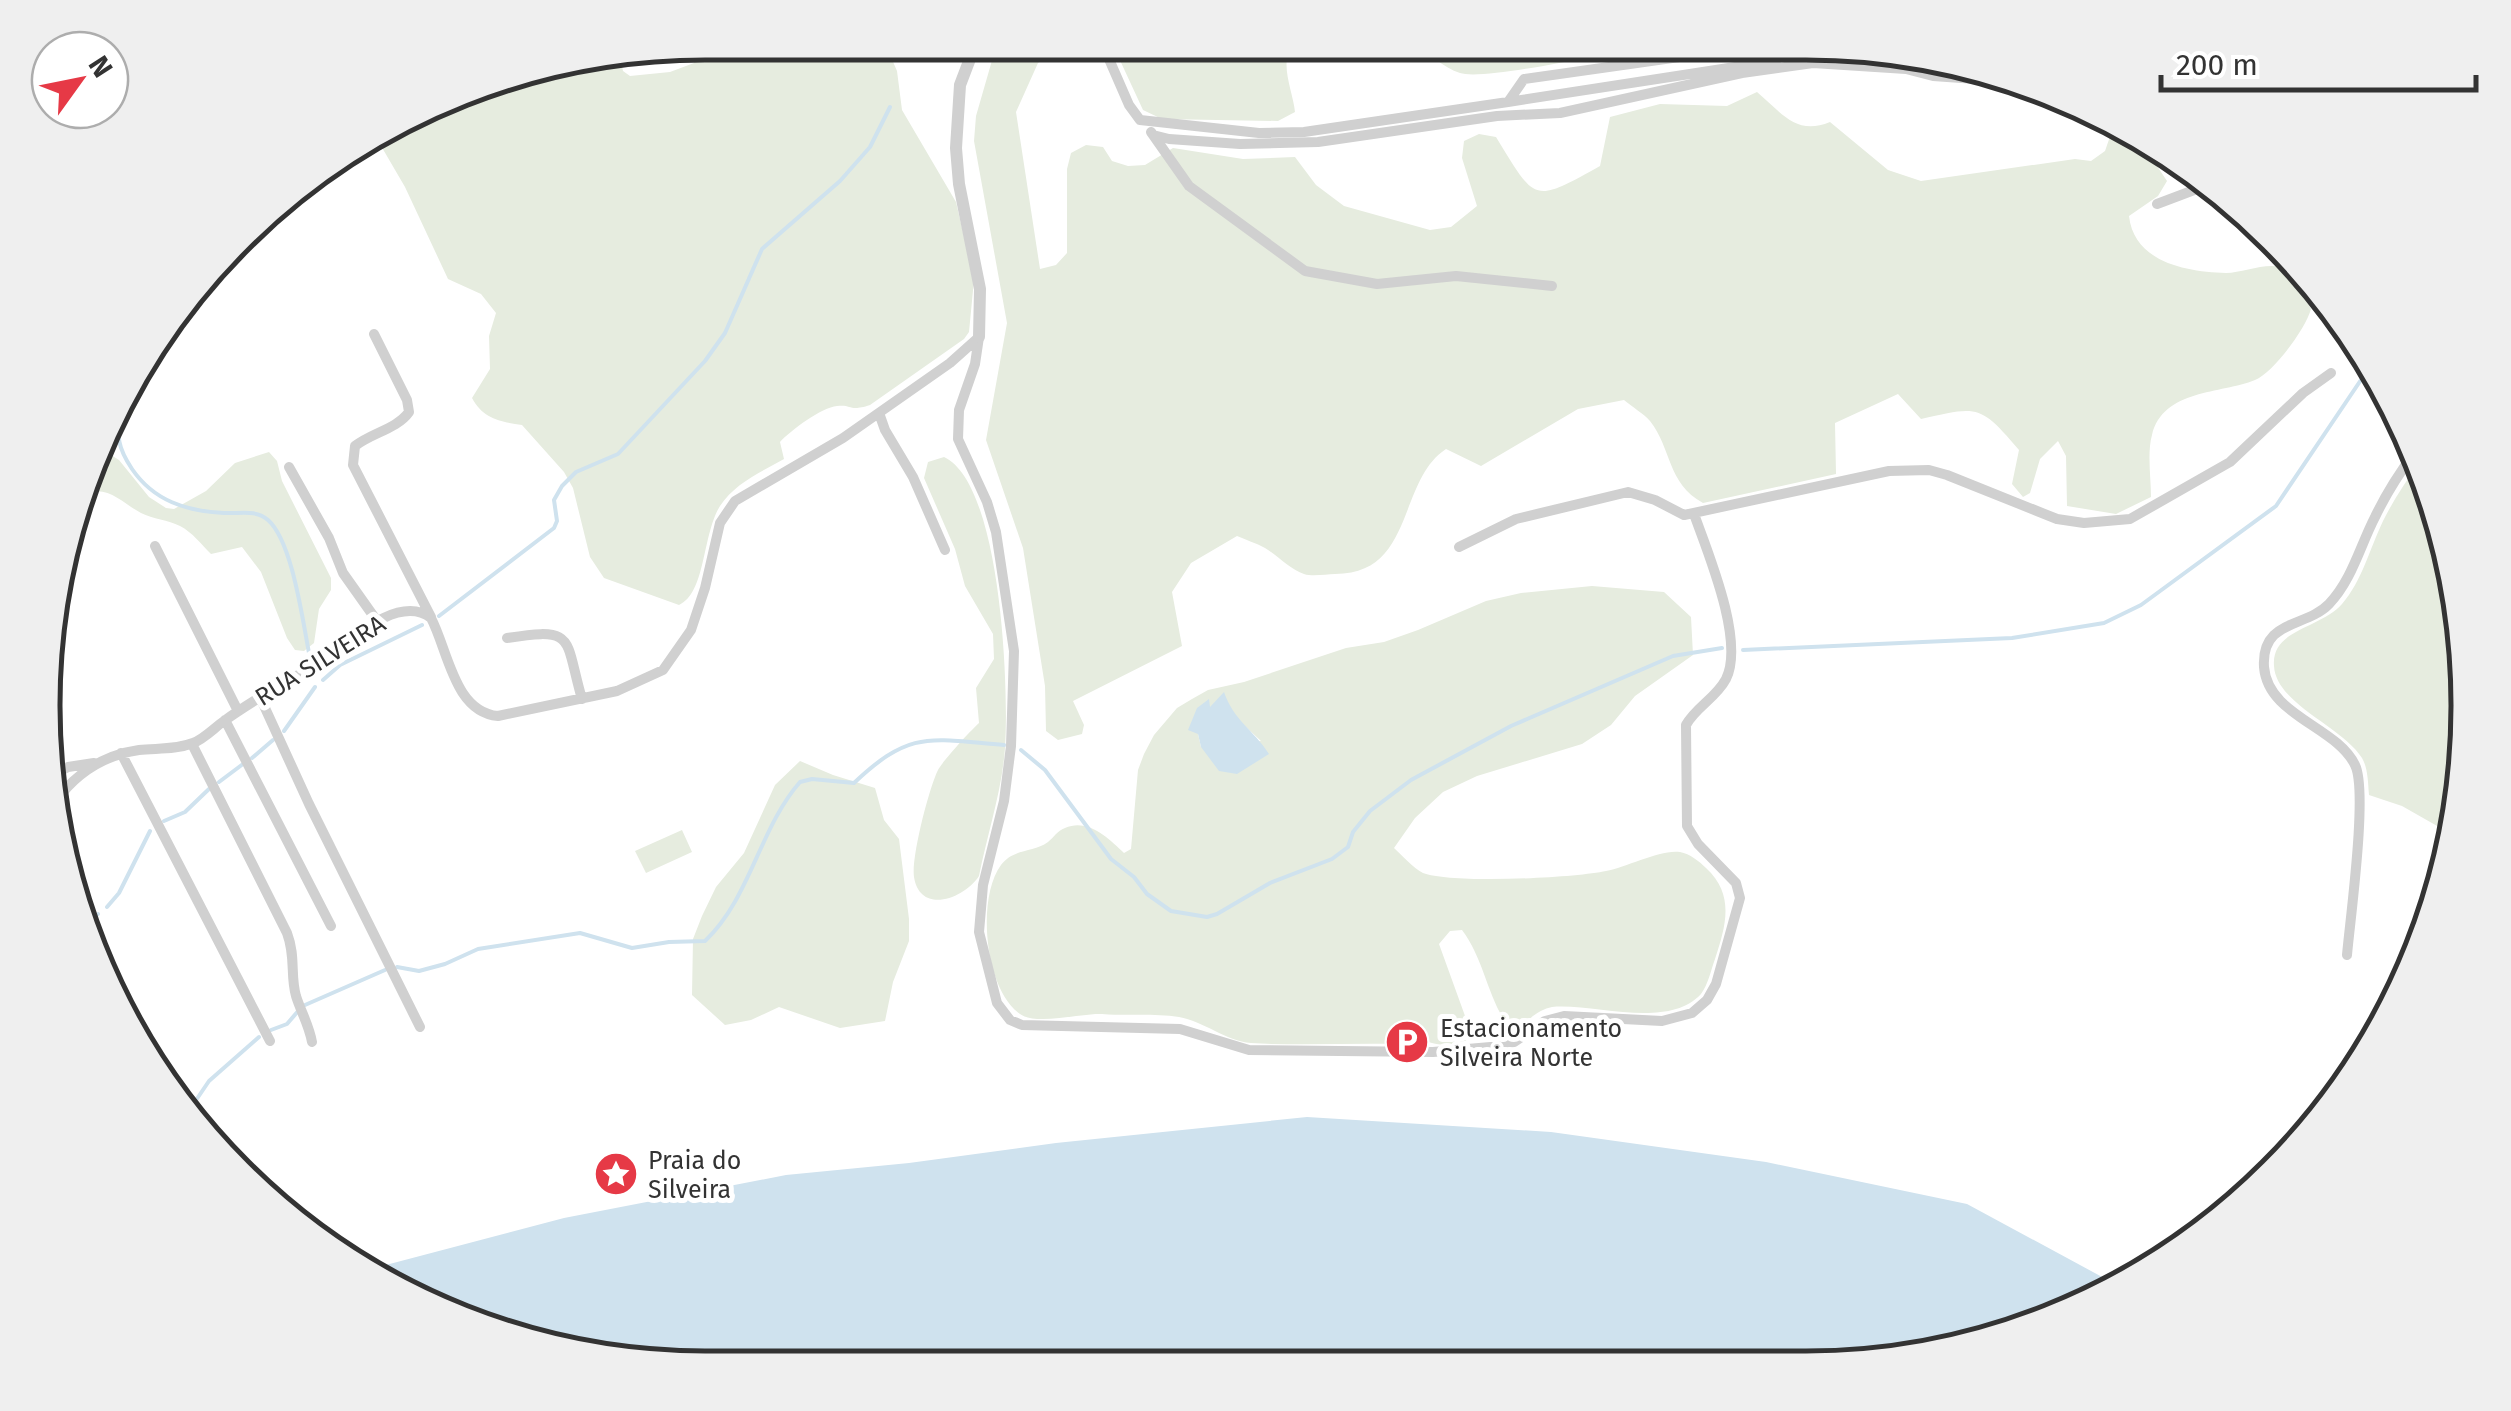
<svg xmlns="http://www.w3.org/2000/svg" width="2511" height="1411" font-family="'Fira Sans',sans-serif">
<rect width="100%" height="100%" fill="#fff"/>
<!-- green -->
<path fill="#e6ecdf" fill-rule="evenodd" d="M 706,43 L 885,43 L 897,71 L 902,110 L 956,202 L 974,280 L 969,332 L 964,339 L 870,405 C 849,412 852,404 837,406 C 822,407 790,431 780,442 L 784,459 C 761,472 735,483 720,506 C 702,535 706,593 679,605 L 604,578 L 590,557 L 573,488 L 564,472 L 522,425 C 501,422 483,419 472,398 L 490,369 L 489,336 L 496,313 L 481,294 L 448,279 L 405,187 L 377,139 L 493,78 L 620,57 L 623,71 L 630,76 L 670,72 L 694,63 L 694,55 L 685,46 Z
M 1003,43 L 1061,43 L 1038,63 L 1016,112 L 1040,269 L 1056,265 L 1067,253 L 1067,169 L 1071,153 L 1086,145 L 1103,147 L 1112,161 L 1128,166 L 1145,165 L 1173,148 L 1243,159 L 1295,157 L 1316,185 L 1344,206 L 1430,230 L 1451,227 L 1477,206 L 1462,158 L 1464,141 L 1479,134 L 1496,137 C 1536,202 1532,204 1600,166 L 1610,117 L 1660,104 L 1727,106 L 1757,92 C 1782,113 1796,136 1830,122 L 1888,170 L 1921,181 L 2075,159 L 2091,161 L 2105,151 L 2115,122 L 2137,132 L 2156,145 L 2157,166 L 2167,181 L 2158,196 L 2129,216 C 2134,262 2186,272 2226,273 C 2242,273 2264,263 2280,267 C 2298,270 2304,295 2311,309 C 2306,328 2274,372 2255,380 C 2221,394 2163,389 2152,435 C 2147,453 2151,478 2151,497 L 2116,514 L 2067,506 L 2066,456 L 2058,441 L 2040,459 L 2030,493 L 2023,497 L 2012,484 L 2019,450 C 1980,404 1978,406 1921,419 L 1898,394 L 1835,423 L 1836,474 L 1703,503 C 1667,483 1672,449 1650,421 C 1643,413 1632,407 1624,400 L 1578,409 L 1481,466 L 1446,449 C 1397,481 1415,574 1335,574 C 1326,574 1313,577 1304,574 C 1291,570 1277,555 1265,548 C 1256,543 1246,540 1237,536 L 1191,563 L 1172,592 L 1182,646 L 1073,701 L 1084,725 L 1082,734 L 1058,740 L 1046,731 L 1045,686 L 1023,548 L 986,440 L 1007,323 L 974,141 L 976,116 L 995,50 Z
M 1112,43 L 1295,43 C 1277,60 1293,90 1295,112 L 1278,121 L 1162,119 L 1143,110 Z
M 1413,43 L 1647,44 C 1617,52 1484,81 1460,73 C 1444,68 1427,52 1413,43 Z
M 150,347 L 137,405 L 129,420 L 117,419 Z
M 103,450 L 119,460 L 149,497 L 166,508 L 174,509 L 206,491 L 235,463 L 269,452 L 277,461 L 282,481 L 331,578 L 331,590 L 319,609 L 314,643 L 304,651 L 295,650 L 287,638 L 261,572 L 242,547 L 211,554 C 202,545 192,532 180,526 C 168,520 153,519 141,513 C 122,503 105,482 82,496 Z
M 944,457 C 1002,484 1009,691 1005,748 C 1002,791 987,835 979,876 C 964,899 920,915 914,877 C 911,858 929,788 938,770 C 942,762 971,730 979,723 L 976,688 L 994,659 L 993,634 L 965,586 L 955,549 L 924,478 L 928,462 Z
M 2419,463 C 2428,486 2440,511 2446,535 C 2470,629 2475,741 2453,835 L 2402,806 L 2369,795 C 2368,783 2368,768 2362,758 C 2342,726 2276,704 2274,666 C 2271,629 2320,629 2342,604 C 2362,581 2370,548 2383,521 C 2393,501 2406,481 2419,463 Z
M 1592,586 L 1664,592 L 1691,617 L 1693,655 L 1635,696 L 1611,725 L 1582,744 L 1477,776 L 1443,792 L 1415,818 L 1394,848 C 1402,855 1413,868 1423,873 C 1452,884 1574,878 1606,871 C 1627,867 1661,849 1680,852 C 1690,854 1699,861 1706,868 C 1735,895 1726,925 1715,959 C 1711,970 1708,985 1701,994 C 1668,1030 1594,1003 1552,1007 C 1540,1009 1529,1019 1520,1027 L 1508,1026 C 1487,996 1484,959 1462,930 L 1450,931 L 1439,944 L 1473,1038 C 1460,1043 1447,1047 1432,1043 C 1417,1039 1408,1029 1396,1044 C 1348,1043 1299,1046 1251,1043 C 1226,1041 1203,1021 1179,1017 C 1154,1013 1127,1016 1102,1014 C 1080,1013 1037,1026 1020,1014 C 985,990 976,899 1001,865 C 1014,848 1033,853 1048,842 C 1054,837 1057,831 1065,828 C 1088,818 1108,838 1124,853 L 1131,849 L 1138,770 L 1144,754 L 1154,735 L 1177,708 L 1192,699 L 1208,690 L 1244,682 L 1346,648 L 1384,642 L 1418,630 L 1486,601 L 1521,593 ZM 1231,713 L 1261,741 L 1201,747 L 1198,734 Z
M 800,761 L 833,775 L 875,788 L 884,820 L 899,839 L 909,919 L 909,941 L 893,982 L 885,1021 L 840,1028 L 779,1007 L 751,1020 L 725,1025 L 692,995 L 693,939 L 702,916 L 716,887 L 744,853 L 775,785 Z
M 682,830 L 692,852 L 646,873 L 635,851 Z"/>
<!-- water -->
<path fill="#cfe2ee" d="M 1224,692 C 1234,721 1253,729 1269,754 L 1237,774 L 1219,771 L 1201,747 L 1198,734 L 1188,730 L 1197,708 L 1209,699 L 1210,707 Z
M 1307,1117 L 1551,1132 L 1766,1162 L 1967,1204 L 2117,1285 L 2019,1333 L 1891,1363 L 663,1367 L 493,1333 L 374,1279 L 363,1271 L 564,1218 L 786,1175 L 909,1163 L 1056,1143 Z"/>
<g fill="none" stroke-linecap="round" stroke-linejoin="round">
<!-- stream -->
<path stroke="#cfe2ee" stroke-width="4" d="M 121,412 C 116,436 118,448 132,469 C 154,501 186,511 224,513 C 239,514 256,509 268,520 C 293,542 303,624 310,658
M 439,616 L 554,528 L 557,521 L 554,500 L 562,486 L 576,472 L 618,454 L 705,361 L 725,333 L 762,249 L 840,181 L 870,147 L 890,107
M 1743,650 L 2012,638 L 2104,623 L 2141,605 L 2276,506 L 2371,365
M 323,680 L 340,665 L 422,625
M 284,731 L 315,687
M 1021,750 L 1045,770 L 1111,859 L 1134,877 L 1147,894 L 1171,911 L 1207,917 L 1217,914 L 1270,883 L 1332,859 L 1348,847 L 1353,832 L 1370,811 L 1411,780 L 1511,726 L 1673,656 L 1722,648
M 252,758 L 273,740
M 219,782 L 243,764
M 164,821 L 185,812 L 209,789
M 107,907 L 119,893 L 150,831
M 85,924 L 98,914
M 397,967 L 419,971 L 445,964 L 478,949 L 580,933 L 632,948 L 669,942 L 705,941 C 751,897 759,829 800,782 L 812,779 L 854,783 C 911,729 930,739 1004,745
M 305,1005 L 385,970
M 271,1030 L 287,1024 L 299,1010
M 188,1112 L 209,1081 L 259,1037"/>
<!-- minor -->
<path stroke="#d0d0d0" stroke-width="10" d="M 1102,43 L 1129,105 L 1140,120 L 1259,133 L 1304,132 L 1508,102 L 1524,79 L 1771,44
M 1508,102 L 1761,63 L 1777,59 L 1795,44
M 1151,132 L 1189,186 L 1305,271 L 1377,284 L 1456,276 L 1552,286
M 1153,135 L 1169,139 L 1240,144 L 1318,142 L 1497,116 L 1560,113 L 1742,73 L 1813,63 L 1906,69 L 1933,76 L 2018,82
M 2157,204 L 2210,184
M 374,334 L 407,400 L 409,412 C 397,429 371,433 355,446 L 353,465 L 431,617
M 979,337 L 975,364 L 959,410 L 958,439 L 987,502 L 996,532 L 1014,651 L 1011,746 L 1004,801 L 983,885 L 979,932 L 997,1003 L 1010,1020 L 1022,1025 L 1180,1029 L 1249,1050 L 1433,1052 L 1502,1046 L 1514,1042 L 1545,1021 L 1564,1016 L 1662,1021 L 1692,1013 L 1707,1000 L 1716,984 L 1740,898 L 1736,883 L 1698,844 L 1687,826 L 1686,725 C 1696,707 1716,698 1726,679 C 1745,641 1708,553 1694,514
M 879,413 L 885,430 L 913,477 L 945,550
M 289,467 L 329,538 L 343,573 L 377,621
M 155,546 L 238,711
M 1459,547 L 1516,519 L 1628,492 L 1655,500 L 1684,515 L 1889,471 L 1929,470 L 1947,475 L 2057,519 L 2084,523 L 2130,519 L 2230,462 L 2303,393 L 2331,373
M 507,638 C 577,627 564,637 582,699
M 260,697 L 309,804 L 420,1027
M 225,720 L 331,926
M 192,744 L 287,933 C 296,957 290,975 296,996 C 301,1012 309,1025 312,1042
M 121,753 L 270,1041
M 50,776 L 68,767 L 94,763
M 56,801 C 77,772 104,755 139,750 C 157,748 175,750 193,743 C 204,739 214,728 224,721 C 239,710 254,701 270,691 C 285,682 301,674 317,664 C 344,646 397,592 431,618 C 448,650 454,712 498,716 L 617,691 L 663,670 L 691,630 L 705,588 L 720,523 L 735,501 L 843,438 L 950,363 L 978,338
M 2347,955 C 2350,920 2368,791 2355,765 C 2336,726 2268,716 2264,667 C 2261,619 2306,628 2329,604 C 2352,580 2360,546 2375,517 C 2386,494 2400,472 2415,452"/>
<!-- tertiary -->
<path stroke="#d0d0d0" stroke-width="12" d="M 976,43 L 960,85 L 956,148 L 959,184 L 980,289 L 979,337"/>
</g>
<!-- icons -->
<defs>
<g id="parking-disc" transform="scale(2.25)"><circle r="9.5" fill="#e63946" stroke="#fff"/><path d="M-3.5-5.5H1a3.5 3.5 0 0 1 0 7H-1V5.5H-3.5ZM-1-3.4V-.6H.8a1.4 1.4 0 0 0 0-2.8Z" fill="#fff"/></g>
<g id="sight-disc" transform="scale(2.25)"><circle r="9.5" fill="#e63946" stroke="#fff"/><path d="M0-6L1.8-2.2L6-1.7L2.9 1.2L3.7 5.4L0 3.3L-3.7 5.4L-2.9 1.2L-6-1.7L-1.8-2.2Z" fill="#fff"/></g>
</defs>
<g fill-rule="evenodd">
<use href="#parking-disc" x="1407" y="1042"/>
<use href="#sight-disc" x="616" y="1174"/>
</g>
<g text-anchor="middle" stroke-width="10" stroke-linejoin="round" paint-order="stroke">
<!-- street labels -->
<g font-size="25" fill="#333" stroke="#fff">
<text transform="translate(320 660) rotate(-32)" y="9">RUA SILVEIRA</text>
</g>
<!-- poi labels -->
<g font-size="25" fill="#333" stroke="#fff" text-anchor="start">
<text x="1440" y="1037">Estacionamento<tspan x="1440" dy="29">Silveira Norte</tspan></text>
<text x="648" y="1169">Praia do<tspan x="648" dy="29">Silveira</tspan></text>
</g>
</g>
<!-- crop -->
<path d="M0 0H2511V1411H0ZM705 60H1806A645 645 0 0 1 2451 705V706A645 645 0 0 1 1806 1351H705A645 645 0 0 1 60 706V705A645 645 0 0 1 705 60Z" fill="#efefef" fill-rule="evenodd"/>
<path fill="none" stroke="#333" stroke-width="5" d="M705 60H1806A645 645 0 0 1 2451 705V706A645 645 0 0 1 1806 1351H705A645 645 0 0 1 60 706V705A645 645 0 0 1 705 60Z"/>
<!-- north arrow -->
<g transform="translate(80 80) rotate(57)"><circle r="48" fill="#ffffff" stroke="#adadad" stroke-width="2.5"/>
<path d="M0-8L18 38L0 25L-18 38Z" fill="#e63946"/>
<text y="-15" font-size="28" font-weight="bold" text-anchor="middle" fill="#333333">N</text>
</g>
<!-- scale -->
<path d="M2161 75v15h315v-15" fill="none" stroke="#333333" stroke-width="5"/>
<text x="2176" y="75" font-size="30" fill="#333333" stroke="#ffffff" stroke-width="8" paint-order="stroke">200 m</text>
</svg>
